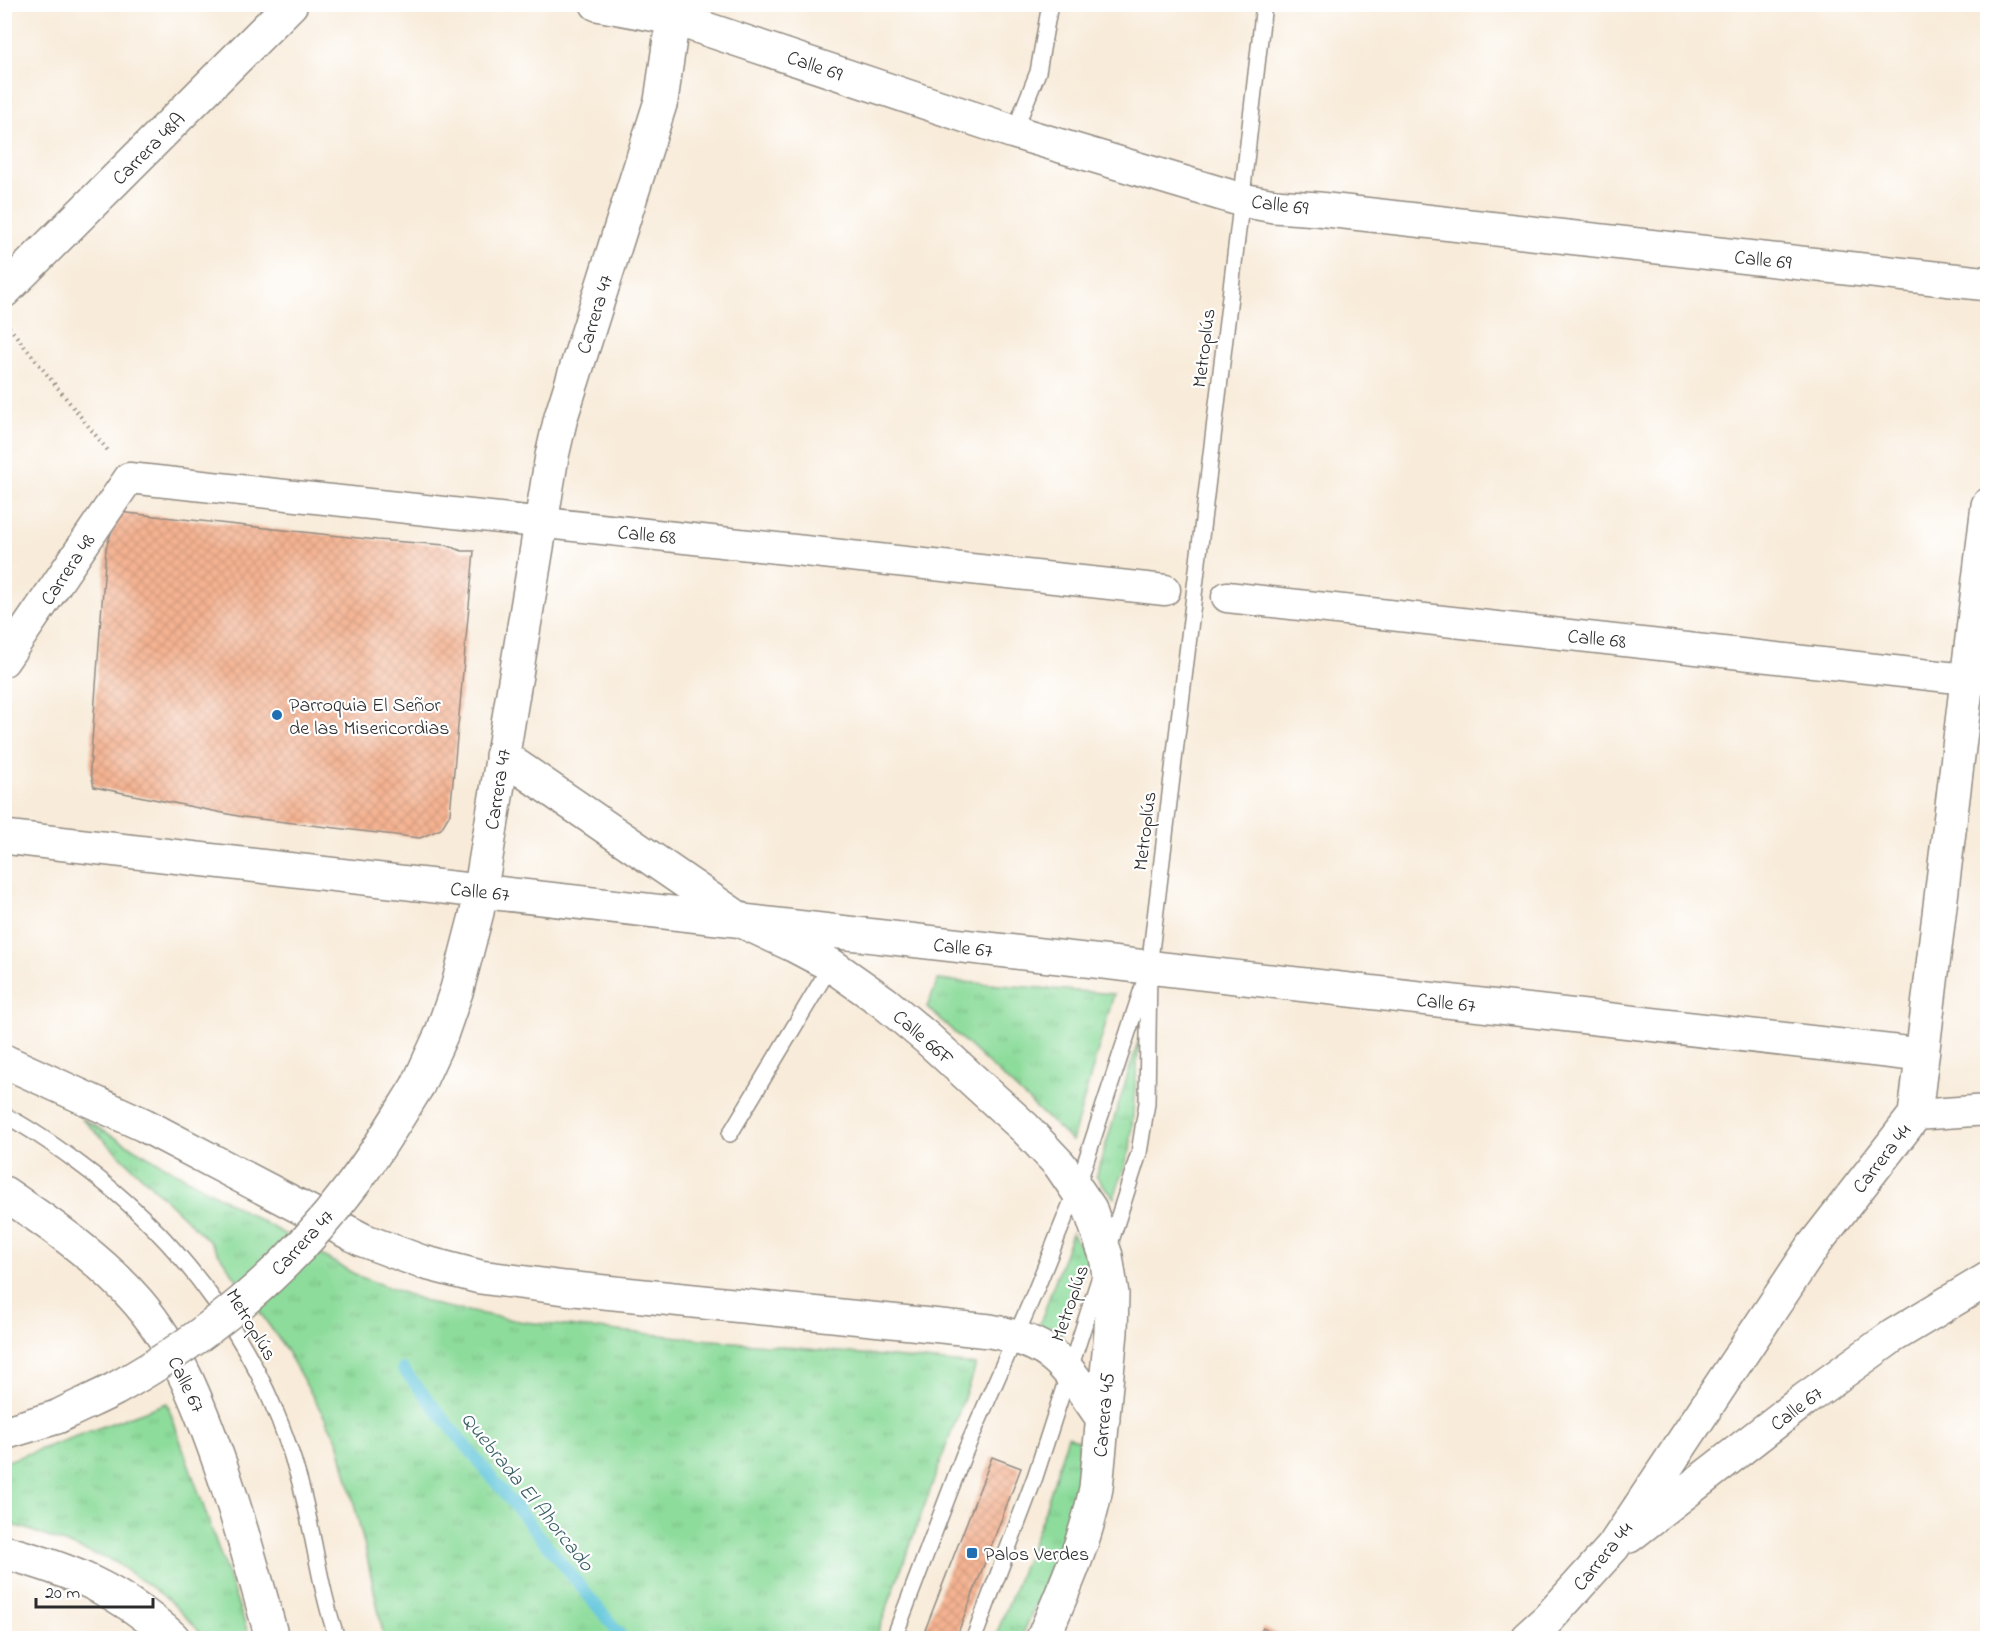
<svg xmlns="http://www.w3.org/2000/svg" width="1992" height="1643" font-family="'Indie Flower',sans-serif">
<defs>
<pattern id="grass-tufts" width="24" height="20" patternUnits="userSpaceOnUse" patternTransform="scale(1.5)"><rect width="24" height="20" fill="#8ddc9b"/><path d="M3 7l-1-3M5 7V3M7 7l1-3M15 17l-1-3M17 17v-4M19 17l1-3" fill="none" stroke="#7abd86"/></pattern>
<pattern id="building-cross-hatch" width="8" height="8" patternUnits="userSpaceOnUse" patternTransform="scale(1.5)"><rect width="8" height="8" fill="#f4b291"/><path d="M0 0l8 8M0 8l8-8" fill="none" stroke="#d1997d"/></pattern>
</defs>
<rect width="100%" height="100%" fill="#fff"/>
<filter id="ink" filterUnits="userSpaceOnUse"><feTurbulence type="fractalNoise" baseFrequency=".0167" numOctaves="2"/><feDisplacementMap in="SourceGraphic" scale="12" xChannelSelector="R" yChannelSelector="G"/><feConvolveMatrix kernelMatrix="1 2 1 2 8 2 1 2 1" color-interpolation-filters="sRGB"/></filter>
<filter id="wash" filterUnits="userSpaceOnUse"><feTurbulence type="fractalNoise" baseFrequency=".008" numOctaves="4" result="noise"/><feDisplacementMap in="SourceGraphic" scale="24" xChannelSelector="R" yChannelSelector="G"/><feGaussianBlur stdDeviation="1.35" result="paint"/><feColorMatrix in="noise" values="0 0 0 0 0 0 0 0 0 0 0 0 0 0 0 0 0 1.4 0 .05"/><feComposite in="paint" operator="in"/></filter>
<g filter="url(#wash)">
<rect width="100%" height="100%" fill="#f8ebd9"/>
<!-- grass -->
<path fill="url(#grass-tufts)" stroke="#5c8463" stroke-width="1.5" d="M 938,980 L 1114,994 L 1072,1141 L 927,1007 Z
M 1139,1039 L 1130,1150 L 1114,1198 L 1096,1176 Z
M 81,1118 L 358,1276 L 436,1305 L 524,1322 L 976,1365 L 876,1638 L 384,1638 L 365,1547 L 338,1441 L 285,1348 L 212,1244 Z
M 1072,1233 L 1088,1259 L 1059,1340 L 1038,1329 Z
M 167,1403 L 250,1638 L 206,1638 L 168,1599 L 115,1562 L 24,1528 L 5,1524 L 5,1462 Z
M 1068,1436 L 1079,1441 L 1077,1498 L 1040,1595 L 1021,1638 L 995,1638 L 1044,1513 Z"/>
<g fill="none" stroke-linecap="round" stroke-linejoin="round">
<!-- stream -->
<path stroke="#5dc4da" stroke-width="12" d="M 403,1369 L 623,1638"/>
</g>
<g id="blocks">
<!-- building -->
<path fill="url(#building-cross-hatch)" d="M 118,512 L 377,540 L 446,545 L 462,551 L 474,551 L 450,814 L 441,829 L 420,838 L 243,817 L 94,787 L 90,769 L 106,548 Z
M 992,1457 L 1021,1468 L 956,1638 L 922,1638 Z
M 1263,1628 L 1287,1638 L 1258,1638 Z"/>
</g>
</g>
<g filter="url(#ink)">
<use href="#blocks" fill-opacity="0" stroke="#928b82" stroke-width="1.5"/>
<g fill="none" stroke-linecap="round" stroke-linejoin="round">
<!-- lane casing -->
<g stroke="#928b82" stroke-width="18">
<path id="lane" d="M 1014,132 L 1038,72 L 1050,4
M 4,1115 C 30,1128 54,1145 77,1162 C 185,1241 263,1350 299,1479 C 314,1532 319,1587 337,1638
M 730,1134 L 831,965
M 1109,1247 L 1139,1153 L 1147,1103 L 1149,968 L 1239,222 L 1264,4
M 894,1638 L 964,1454 L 1035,1292 L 1077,1188 L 1144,983
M 974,1638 L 1035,1477 L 1101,1273"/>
</g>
<!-- street casing -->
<g stroke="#928b82" stroke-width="33">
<path id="street" d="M 1227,597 L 1966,679
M 4,661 L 129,478 L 1165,590
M 1915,1115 L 1988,1110"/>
</g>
<!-- secondary casing -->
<g stroke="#928b82" stroke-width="36">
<path id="secondary" d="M 597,4 L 673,18 L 1014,132 L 1242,200 L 1274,206 L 1318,209 L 1988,284
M 4,291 L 291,4
M 502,756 L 744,922 L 793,945 L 831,965 L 885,1003 L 928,1039 L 1025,1128 L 1060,1165 L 1090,1209 L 1106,1256 L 1112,1294 L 1111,1332 L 1096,1488 C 1086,1541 1064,1589 1043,1638
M 4,837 L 1921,1055
M 4,1061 L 144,1125 L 363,1240 L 422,1262 L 480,1277 L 565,1288 L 990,1331 C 1057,1343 1066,1367 1103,1419
M 418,1085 L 441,1035 L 457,989 L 477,912 L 552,456 L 561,417 L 661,101 L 673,18 L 673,4
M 4,1193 C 51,1225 101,1259 138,1302 C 178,1349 200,1407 220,1464 C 240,1521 256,1580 272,1638
M 4,1433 L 57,1417
M 1629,1536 L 1804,1400 L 1893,1336 L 1988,1279
M 4,1552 C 72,1570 121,1591 173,1638
M 1527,1638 L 1548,1619 L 1613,1547 L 1814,1245 L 1915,1115 L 1988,505"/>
</g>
<!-- path -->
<path stroke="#928b82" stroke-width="4" stroke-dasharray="1.5 4.5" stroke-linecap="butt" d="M 9,327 L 109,452"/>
<!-- lane -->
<use href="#lane" stroke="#fff" stroke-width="15"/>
<!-- street -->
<use href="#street" stroke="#fff" stroke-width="30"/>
<!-- secondary -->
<use href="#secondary" stroke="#fff" stroke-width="33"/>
<!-- secondary-bridge casing -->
<g stroke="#928b82" stroke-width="36" stroke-linecap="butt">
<path id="secondary-bridge" d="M 57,1417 C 76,1407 96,1399 115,1389 C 205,1339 288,1271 350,1188 C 375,1156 396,1120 418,1085"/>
</g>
<!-- secondary-bridge -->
<use href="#secondary-bridge" stroke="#fff" stroke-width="33"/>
</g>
</g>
<!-- markers -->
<g fill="#1f6fb2" stroke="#fff" stroke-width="2">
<circle cx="277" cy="715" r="6"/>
<rect x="966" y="1547" width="12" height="12" rx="3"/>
</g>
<g text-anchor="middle" stroke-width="4.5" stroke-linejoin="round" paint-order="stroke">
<!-- street labels -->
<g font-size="20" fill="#2b2b2b" stroke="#fff">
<text transform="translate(815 65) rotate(19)" y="7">Calle 69</text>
<text transform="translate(148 148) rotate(-45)" y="7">Carrera 48A</text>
<text transform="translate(1280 204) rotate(7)" y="7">Calle 69</text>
<text transform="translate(1763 259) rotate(6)" y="7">Calle 69</text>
<text transform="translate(594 314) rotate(-73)" y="7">Carrera 47</text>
<text transform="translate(1203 348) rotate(-83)" y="7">Metroplús</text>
<text transform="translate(647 534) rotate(6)" y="7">Calle 68</text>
<text transform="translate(67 569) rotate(-56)" y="7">Carrera 48</text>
<text transform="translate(1597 638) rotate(6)" y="7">Calle 68</text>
<text transform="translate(497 789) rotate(-81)" y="7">Carrera 47</text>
<text transform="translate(1144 831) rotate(-83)" y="7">Metroplús</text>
<text transform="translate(480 891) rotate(6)" y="7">Calle 67</text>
<text transform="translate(963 947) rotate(6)" y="7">Calle 67</text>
<text transform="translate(1446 1002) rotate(6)" y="7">Calle 67</text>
<text transform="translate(924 1037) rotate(41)" y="7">Calle 66F</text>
<text transform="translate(1881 1158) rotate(-52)" y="7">Carrera 44</text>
<text transform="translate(302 1242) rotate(-47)" y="7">Carrera 47</text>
<text transform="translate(1069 1303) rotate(-71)" y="7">Metroplús</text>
<text transform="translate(252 1324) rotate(59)" y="7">Metroplús</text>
<text transform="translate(187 1384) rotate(64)" y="7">Calle 67</text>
<text transform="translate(1796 1408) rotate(-37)" y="7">Calle 67</text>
<text transform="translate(1103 1415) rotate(-85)" y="7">Carrera 45</text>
<text transform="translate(1602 1556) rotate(-51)" y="7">Carrera 44</text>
</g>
<!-- poi labels -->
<g font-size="20" fill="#2b2b2b" stroke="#fff" text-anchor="start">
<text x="289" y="711">Parroquia El Señor<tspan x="289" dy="23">de las Misericordias</tspan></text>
<text x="984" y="1560">Palos Verdes</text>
</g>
<!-- water labels -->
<g font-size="21" font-style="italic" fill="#3c6168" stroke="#fff">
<text transform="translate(528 1491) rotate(51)" y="7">Quebrada El Ahorcado</text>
</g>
</g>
<!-- margin -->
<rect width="1992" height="1643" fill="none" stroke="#fff" stroke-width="24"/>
<!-- scale -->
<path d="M36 1598v9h117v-9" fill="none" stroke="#2b2b2b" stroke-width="3"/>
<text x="45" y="1598" font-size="18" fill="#2b2b2b" stroke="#ffffff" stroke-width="4.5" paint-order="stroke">20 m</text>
</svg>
